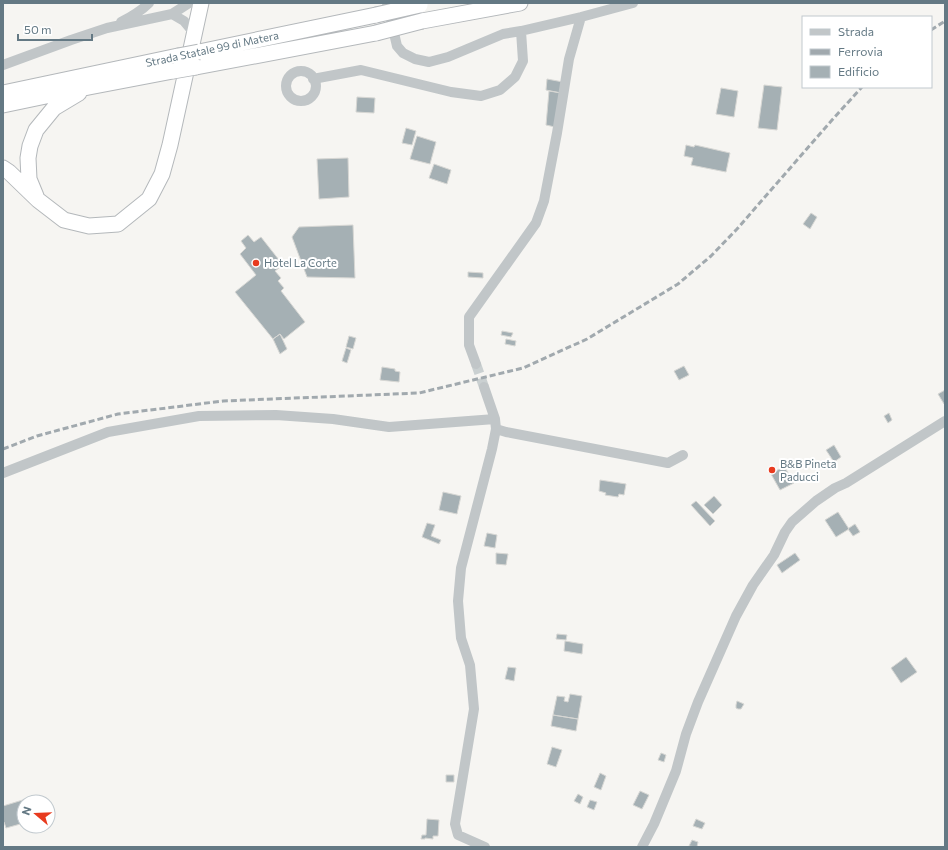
<svg xmlns="http://www.w3.org/2000/svg" width="948" height="850" font-family="Commissioner,sans-serif">
<rect width="100%" height="100%" fill="#f6f5f2"/>
<!-- building -->
<path fill="#a5b0b4" stroke="#d7d7d4" d="M 547,79 L 563,82 L 561,93 L 546,90 Z
M 764,85 L 782,87 L 777,130 L 758,128 Z
M 721,88 L 738,91 L 734,117 L 716,114 Z
M 549,91 L 561,93 L 555,127 L 546,125 Z
M 357,97 L 375,98 L 374,113 L 356,112 Z
M 406,128 L 416,131 L 412,145 L 402,143 Z
M 417,136 L 436,142 L 430,164 L 410,159 Z
M 686,145 L 694,147 L 695,145 L 730,153 L 726,172 L 691,165 L 693,158 L 684,156 Z
M 348,158 L 349,197 L 319,199 L 317,159 Z
M 434,164 L 451,170 L 447,184 L 429,178 Z
M 811,213 L 817,217 L 810,229 L 803,224 Z
M 353,225 L 355,278 L 307,277 L 292,237 L 299,227 Z
M 248,235 L 254,242 L 261,237 L 283,265 L 275,271 L 281,278 L 278,281 L 284,288 L 281,291 L 305,322 L 284,339 L 280,334 L 273,339 L 235,292 L 256,275 L 240,254 L 246,248 L 241,241 Z
M 468,272 L 483,273 L 483,278 L 468,277 Z
M 502,331 L 513,333 L 511,337 L 501,335 Z
M 280,334 L 287,349 L 280,354 L 273,339 Z
M 349,336 L 356,338 L 353,349 L 346,347 Z
M 506,339 L 516,341 L 515,346 L 505,344 Z
M 346,348 L 351,350 L 347,363 L 342,361 Z
M 684,366 L 689,375 L 679,380 L 674,371 Z
M 382,367 L 395,369 L 395,371 L 400,372 L 399,382 L 380,380 Z
M 945,390 L 945,404 L 944,404 L 938,394 Z
M 889,413 L 892,420 L 888,423 L 884,416 Z
M 834,445 L 841,457 L 834,462 L 826,450 Z
M 784,466 L 794,483 L 780,490 L 771,474 Z
M 600,480 L 626,484 L 624,495 L 619,494 L 618,497 L 605,495 L 606,493 L 599,491 Z
M 443,492 L 461,496 L 457,514 L 439,510 Z
M 714,496 L 722,505 L 713,514 L 704,505 Z
M 696,501 L 715,521 L 710,526 L 691,505 Z
M 838,512 L 849,529 L 836,537 L 825,520 Z
M 427,523 L 435,525 L 431,536 L 441,540 L 439,544 L 422,537 Z
M 855,524 L 860,532 L 853,536 L 848,529 L 849,528 Z
M 487,533 L 497,535 L 495,548 L 484,546 Z
M 496,553 L 508,554 L 506,565 L 496,564 Z
M 795,553 L 800,560 L 782,573 L 777,565 Z
M 557,634 L 567,635 L 566,640 L 556,639 Z
M 565,641 L 583,644 L 582,654 L 564,651 Z
M 906,657 L 917,672 L 901,683 L 891,668 Z
M 508,667 L 516,668 L 514,681 L 505,679 Z
M 570,694 L 582,696 L 578,719 L 553,715 L 557,696 L 565,697 L 564,701 L 568,702 Z
M 737,701 L 744,704 L 741,709 L 738,709 L 736,708 L 736,705 Z
M 553,715 L 578,719 L 576,731 L 551,726 Z
M 552,747 L 562,750 L 556,767 L 547,764 Z
M 661,753 L 666,755 L 664,762 L 658,760 Z
M 600,773 L 606,776 L 601,790 L 594,787 Z
M 446,775 L 454,775 L 454,782 L 446,782 Z
M 640,791 L 649,795 L 642,809 L 633,805 Z
M 578,794 L 583,797 L 580,804 L 574,801 Z
M 26,799 L 27,802 L 24,802 L 24,823 L 6,828 L 4,822 L 3,823 L 3,806 Z
M 590,800 L 597,802 L 594,810 L 587,807 Z
M 427,819 L 439,820 L 438,836 L 433,836 L 433,839 L 425,838 L 425,839 L 421,839 L 422,835 L 426,835 Z
M 696,819 L 705,823 L 702,829 L 693,826 Z
M 692,840 L 698,842 L 697,847 L 689,846 Z"/>
<g fill="none" stroke-linecap="round" stroke-linejoin="round">
<!-- minor-tunnel -->
<path stroke="#cad0d1" stroke-width="10" stroke-dasharray="10 5" stroke-linecap="butt" d="M 476,364 L 484,387"/>
<!-- highway casing -->
<g stroke="#b4b8bb" stroke-width="17">
<path id="highway" d="M 422,21 L 520,3
M 199,52 L 376,15
M 196,67 L 376,33
M 3,93 L 178,56
M 3,105 L 89,87 L 173,71
M 3,168 L 9,172 L 38,200 L 64,220 L 89,226 L 118,224 L 149,199 L 162,174 L 170,145 L 201,3
M 36,196 L 29,179 L 28,158 L 30,146 L 36,130 L 54,108 L 79,93"/>
</g>
<!-- minor -->
<path stroke="#c1c6c8" stroke-width="10" d="M 172,14 L 184,21 L 194,33
M 121,22 C 131,17 141,11 149,3
M 521,31 L 581,17 L 633,3
M 3,65 L 71,40 L 107,28 L 172,14 L 189,3
M286 86a15 15 0 1 1 30 0a15 15 0 1 1-30 0Z
M 313,79 L 361,70 L 451,92 L 481,96 L 500,90 L 515,77 L 523,61 L 521,31 L 503,34 L 448,57 L 429,62 L 415,59 L 403,53 L 397,46 L 387,3
M 476,364 L 469,345 L 469,317 L 536,223 L 544,201 L 557,133 L 569,59 L 581,17
M 484,387 L 495,419 L 496,429 L 492,449 L 461,568 L 458,601 L 461,638 L 470,665 L 474,709 L 455,824 L 458,835 L 485,847
M 496,429 L 506,432 L 668,463 L 683,455
M 3,473 L 108,432 L 199,416 L 276,415 L 333,419 L 389,427 L 495,419
M 642,847 L 654,824 L 676,771 L 686,734 L 698,702 L 736,616 L 753,585 L 774,555 L 785,532 L 792,522 L 816,501 L 835,488 L 846,483 L 945,421"/>
<!-- highway -->
<use href="#highway" stroke="#fff" stroke-width="15"/>
<!-- rail -->
<path stroke="#a1a9ae" stroke-width="3" stroke-dasharray="6 3" stroke-linecap="butt" d="M 931,30 L 945,21
M 3,449 L 37,436 L 118,414 L 223,401 L 419,393 L 523,368 L 587,339 L 678,284 L 711,256 L 737,229 L 832,120 L 862,87"/>
<!-- highway-bridge casing -->
<g stroke="#b4b8bb" stroke-width="17" stroke-linecap="butt">
<path id="highway-bridge" d="M 376,15 L 420,5
M 376,33 L 422,21
M 178,56 L 199,52
M 173,71 L 196,67"/>
</g>
<!-- highway-bridge -->
<use href="#highway-bridge" stroke="#fff" stroke-width="15"/>
</g>
<!-- markers -->
<g fill="#e83b1f" stroke="#fff" stroke-width="1.5">
<circle cx="256" cy="263" r="4"/>
<circle cx="772" cy="470" r="4"/>
</g>
<g text-anchor="middle" stroke-width="4" stroke-linejoin="round" paint-order="stroke">
<!-- street labels -->
<g font-size="11" fill="#647984" stroke="#fff">
<text transform="translate(212 49) rotate(-12)" y="4">Strada Statale 99 di Matera</text>
</g>
<!-- poi labels -->
<g font-size="11" fill="#647984" stroke="#fff" text-anchor="start">
<text x="264" y="267">Hotel La Corte</text>
<text x="780" y="468">B&amp;B Pineta<tspan x="780" dy="13">Paducci</tspan></text>
</g>
</g>
<!-- border -->
<rect width="948" height="850" fill="none" stroke="#647984" stroke-width="8"/>
<!-- legend -->
<rect x="802" y="16" width="130" height="72" fill="#ffffff" stroke="#c1c9ce"/>
<rect x="810" y="29" width="20" height="6" fill="#c1c6c8" stroke="#c1c9ce"/>
<text x="838" y="36" font-size="12" fill="#647984">Strada</text>
<rect x="810" y="49" width="20" height="6" fill="#a1a9ae" stroke="#c1c9ce"/>
<text x="838" y="56" font-size="12" fill="#647984">Ferrovia</text>
<rect x="810" y="66" width="20" height="12" fill="#a5b0b4" stroke="#c1c9ce"/>
<text x="838" y="76" font-size="12" fill="#647984">Edificio</text>
<!-- north arrow -->
<g transform="translate(36 814) rotate(289)"><circle r="19" fill="#ffffff" stroke="#c1c9ce"/>
<path d="M0-3L7 15L0 10L-7 15Z" fill="#e83b1f"/>
<text y="-6" font-size="11" font-weight="bold" text-anchor="middle" fill="#647984">N</text>
</g>
<!-- scale -->
<path d="M18 34v6h74v-6" fill="none" stroke="#647984" stroke-width="2"/>
<text x="24" y="34" font-size="12" fill="#647984" stroke="#ffffff" stroke-width="3" paint-order="stroke">50 m</text>
</svg>
